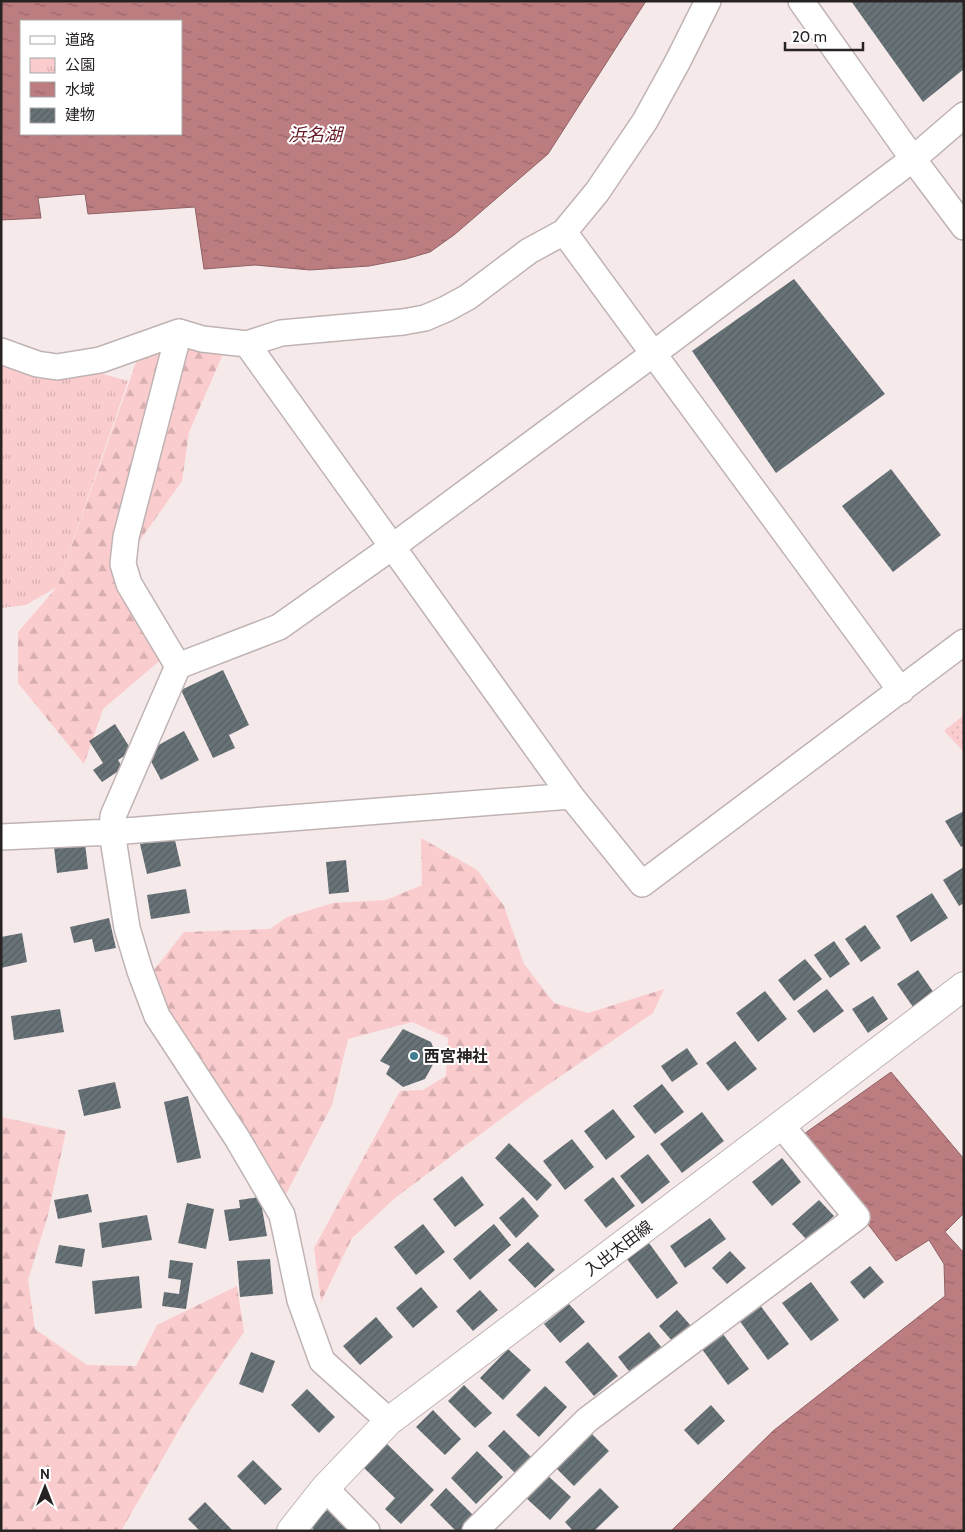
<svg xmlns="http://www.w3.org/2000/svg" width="965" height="1532" font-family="Cabin,'Noto Sans JP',sans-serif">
<defs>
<pattern id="grass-dots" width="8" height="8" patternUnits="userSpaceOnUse" patternTransform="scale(1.25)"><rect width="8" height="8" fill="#fbccce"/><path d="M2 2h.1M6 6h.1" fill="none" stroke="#d7afb1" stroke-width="1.8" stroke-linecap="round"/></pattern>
<pattern id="forest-firs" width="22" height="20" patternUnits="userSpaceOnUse" patternTransform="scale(1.25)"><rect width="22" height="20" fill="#fbccce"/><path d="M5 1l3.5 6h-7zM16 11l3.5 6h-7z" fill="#d7afb1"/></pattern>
<pattern id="park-tufts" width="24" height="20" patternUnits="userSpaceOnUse" patternTransform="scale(1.25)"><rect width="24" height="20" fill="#fbccce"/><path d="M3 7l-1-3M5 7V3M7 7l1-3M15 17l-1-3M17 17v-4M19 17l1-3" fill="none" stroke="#d7afb1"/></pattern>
<pattern id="water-ripples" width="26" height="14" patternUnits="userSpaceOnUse" patternTransform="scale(1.25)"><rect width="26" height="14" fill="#bc7d81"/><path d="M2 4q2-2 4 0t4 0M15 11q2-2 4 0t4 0" fill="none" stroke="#996669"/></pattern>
<pattern id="building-hatch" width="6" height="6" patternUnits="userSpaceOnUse" patternTransform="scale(1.25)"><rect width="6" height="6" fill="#687378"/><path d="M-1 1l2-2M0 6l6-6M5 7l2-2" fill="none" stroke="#565e62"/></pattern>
</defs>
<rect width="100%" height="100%" fill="#f6e9e9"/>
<!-- grass -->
<path fill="url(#grass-dots)" d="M 964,715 L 964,752 L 944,731 Z"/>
<!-- forest -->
<path fill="url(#forest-firs)" d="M 175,336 L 223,354 L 189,432 L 182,481 L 123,564 L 170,652 L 103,709 L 84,764 L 18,683 L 18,632 L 57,587 L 140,351 Z
M 421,838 L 477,870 L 504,906 L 524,964 L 554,1003 L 588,1013 L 664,989 L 653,1013 L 536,1093 L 395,1198 L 352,1238 L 321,1302 L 314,1248 L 400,1091 L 423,1090 L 446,1076 L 448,1038 L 412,1022 L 348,1039 L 332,1105 L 284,1198 L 178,1048 L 150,975 L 184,932 L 270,929 L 287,917 L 333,903 L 386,900 L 422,885 Z
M 1,1117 L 66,1131 L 48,1215 L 28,1280 L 35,1329 L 87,1365 L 136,1366 L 157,1325 L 237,1286 L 244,1332 L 191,1409 L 121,1531 L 1,1531 Z"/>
<!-- park -->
<path fill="url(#park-tufts)" d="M 1,361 L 24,373 L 54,380 L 96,372 L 128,381 L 57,587 L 26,605 L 1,608 Z"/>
<!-- water -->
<path fill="url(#water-ripples)" stroke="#906265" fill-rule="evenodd" d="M 1,1 L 646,1 L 548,154 L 454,235 L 430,252 L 406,259 L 369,266 L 310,270 L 255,265 L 204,269 L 195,207 L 88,214 L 85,194 L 38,198 L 41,218 L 1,220 ZM 21,21 L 181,21 L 181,134 L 21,134 Z
M 891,1072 L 964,1159 L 964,1213 L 945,1232 L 964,1253 L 964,1531 L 671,1531 L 773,1431 L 945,1296 L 944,1264 L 929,1240 L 896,1261 L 801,1136 Z"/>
<!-- building -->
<path fill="url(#building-hatch)" d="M 851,1 L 964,1 L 964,69 L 923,102 Z
M 794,279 L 885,394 L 776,473 L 692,351 Z
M 891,469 L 941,535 L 893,572 L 842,506 Z
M 223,670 L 249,725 L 229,735 L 235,748 L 213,758 L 181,690 Z
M 115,724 L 132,751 L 118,760 L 123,768 L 102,782 L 93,770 L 103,763 L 89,741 Z
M 184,731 L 199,760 L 161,780 L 146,752 Z
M 964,811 L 964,845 L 961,847 L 945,821 Z
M 174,836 L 181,866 L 147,874 L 140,844 Z
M 85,843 L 88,869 L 57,873 L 54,847 Z
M 346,860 L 349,892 L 329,894 L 326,862 Z
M 964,867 L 964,903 L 959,906 L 943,880 Z
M 186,889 L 190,913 L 151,919 L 147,895 Z
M 932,893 L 948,918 L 911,942 L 896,916 Z
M 109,918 L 116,948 L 95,952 L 92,939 L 74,943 L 70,927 Z
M 865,925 L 881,948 L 861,962 L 845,939 Z
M 22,933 L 27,962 L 1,968 L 1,937 Z
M 834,941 L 850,964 L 830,978 L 814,955 Z
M 805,959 L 822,979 L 794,1001 L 778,980 Z
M 918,970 L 934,993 L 913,1007 L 897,984 Z
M 827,989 L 844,1011 L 814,1033 L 797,1011 Z
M 765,991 L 787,1019 L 758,1042 L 736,1013 Z
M 873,996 L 888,1019 L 868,1033 L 852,1009 Z
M 60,1009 L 64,1032 L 14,1040 L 11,1016 Z
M 403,1029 L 431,1042 L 437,1057 L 425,1079 L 403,1087 L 386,1074 L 390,1066 L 380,1061 Z
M 735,1041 L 757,1069 L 728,1091 L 706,1063 Z
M 687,1048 L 698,1064 L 672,1082 L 661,1066 Z
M 115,1082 L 121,1108 L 84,1116 L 78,1090 Z
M 662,1084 L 684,1112 L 655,1134 L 633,1106 Z
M 188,1096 L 201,1158 L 177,1163 L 164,1102 Z
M 613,1109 L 635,1137 L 606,1160 L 584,1131 Z
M 702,1112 L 724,1141 L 682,1173 L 660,1144 Z
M 572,1139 L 594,1167 L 565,1190 L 543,1161 Z
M 509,1143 L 552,1185 L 537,1201 L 495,1158 Z
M 648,1154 L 670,1182 L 642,1204 L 620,1176 Z
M 782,1158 L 801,1182 L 772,1206 L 752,1182 Z
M 462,1176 L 484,1205 L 455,1227 L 433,1199 Z
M 613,1177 L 635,1206 L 606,1228 L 584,1200 Z
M 88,1194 L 92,1212 L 58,1219 L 54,1200 Z
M 260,1197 L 267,1236 L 229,1241 L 224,1210 L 240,1208 L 239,1200 Z
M 523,1197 L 539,1216 L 516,1238 L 499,1218 Z
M 819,1200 L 834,1216 L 807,1240 L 792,1224 Z
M 187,1203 L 214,1209 L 206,1249 L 178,1243 Z
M 147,1215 L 152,1240 L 102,1248 L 99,1223 Z
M 710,1218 L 726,1239 L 685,1268 L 670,1246 Z
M 423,1224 L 445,1252 L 416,1275 L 394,1247 Z
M 494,1224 L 511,1245 L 470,1280 L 453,1259 Z
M 528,1242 L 555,1270 L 535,1288 L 508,1260 Z
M 649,1243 L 678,1283 L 657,1299 L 627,1259 Z
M 59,1245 L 85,1249 L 82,1267 L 55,1263 Z
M 730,1251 L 746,1268 L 727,1284 L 712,1268 Z
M 270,1259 L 273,1294 L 240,1297 L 237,1261 Z
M 170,1260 L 193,1263 L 186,1309 L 162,1306 L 164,1292 L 179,1294 L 181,1280 L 168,1278 Z
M 870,1266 L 884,1282 L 864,1299 L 850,1282 Z
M 139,1276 L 142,1308 L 95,1314 L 92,1281 Z
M 811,1282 L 839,1320 L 811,1341 L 782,1303 Z
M 421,1287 L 438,1307 L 413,1328 L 396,1308 Z
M 480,1290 L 498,1310 L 473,1331 L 456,1311 Z
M 569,1304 L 585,1322 L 560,1343 L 544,1324 Z
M 760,1305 L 789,1344 L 768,1360 L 739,1320 Z
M 677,1310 L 692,1327 L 674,1343 L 659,1326 Z
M 376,1317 L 393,1337 L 360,1365 L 343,1346 Z
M 720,1330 L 749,1369 L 728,1385 L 699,1345 Z
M 649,1332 L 663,1349 L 632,1375 L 618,1357 Z
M 588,1342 L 618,1376 L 594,1396 L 565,1362 Z
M 508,1349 L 531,1370 L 503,1400 L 480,1378 Z
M 251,1352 L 275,1361 L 263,1393 L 239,1384 Z
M 464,1385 L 492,1413 L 475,1428 L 448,1401 Z
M 545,1386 L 567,1407 L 539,1437 L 516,1415 Z
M 307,1389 L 335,1417 L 319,1433 L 291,1405 Z
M 711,1405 L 725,1421 L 698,1445 L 684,1430 Z
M 433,1410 L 461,1439 L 445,1455 L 416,1427 Z
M 504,1430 L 532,1458 L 516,1474 L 488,1446 Z
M 591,1433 L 609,1451 L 574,1486 L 555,1467 Z
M 386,1443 L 434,1490 L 401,1524 L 385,1509 L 395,1498 L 363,1467 Z
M 477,1451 L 503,1477 L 476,1504 L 451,1478 Z
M 253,1460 L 282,1489 L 265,1505 L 237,1476 Z
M 546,1474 L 571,1497 L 550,1520 L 525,1497 Z
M 446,1488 L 475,1517 L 460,1531 L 456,1531 L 430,1505 Z
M 600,1488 L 619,1507 L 594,1531 L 573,1531 L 565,1522 Z
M 205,1502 L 233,1531 L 200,1531 L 188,1519 Z
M 333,1505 L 358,1531 L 315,1531 L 310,1526 Z"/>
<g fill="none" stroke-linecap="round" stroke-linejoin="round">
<!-- street casing -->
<g stroke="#c0b3b4" stroke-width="28">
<path id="street" d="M 801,1 L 913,159 L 964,227
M 564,232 L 901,691
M 247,344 L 571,796 L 642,884 L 964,642
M 1,351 L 37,364 L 57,367 L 100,360 L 179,332 L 202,339 L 247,344 L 281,333 L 403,322 L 425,318 L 446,309 L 468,297 L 529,251 L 564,232 L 597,192 L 645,121 L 678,61 L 708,1
M 178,666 L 129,584 L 123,564 L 126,537 L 179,332
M 1,837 L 112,832 L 571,796
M 389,1421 L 322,1361 L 300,1300 L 282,1215 L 237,1138 L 157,1016 L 140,971 L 127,928 L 112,832 L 113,816 L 178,666 L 279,627 L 392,547 L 653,354 L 913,159 L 964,115
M 325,1488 L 367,1531
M 475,1531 L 587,1420 L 857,1217 L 781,1125"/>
</g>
<!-- secondary casing -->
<g stroke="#c0b3b4" stroke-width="30">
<path id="secondary" d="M 291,1531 L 325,1488 L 389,1421 L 781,1125 L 964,986"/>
</g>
<!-- street -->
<use href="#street" stroke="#fff" stroke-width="25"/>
<!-- secondary -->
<use href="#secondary" stroke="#fff" stroke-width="28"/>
</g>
<!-- markers -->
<circle fill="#407f93" stroke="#fff" stroke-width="2" cx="414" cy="1056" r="5"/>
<g text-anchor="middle" stroke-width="4" stroke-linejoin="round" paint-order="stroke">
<!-- poi labels -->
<g font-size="16" font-weight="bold" fill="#282323" stroke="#fff" text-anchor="start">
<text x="424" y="1062">西宮神社</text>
</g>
<!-- street labels -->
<g font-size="16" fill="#282323" stroke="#fff">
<text transform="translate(618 1248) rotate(-37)" y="6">入出太田線</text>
</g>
<!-- water labels -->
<g font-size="18" font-style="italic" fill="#661826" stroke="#fff">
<text x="315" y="141">浜名湖</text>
</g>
</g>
<!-- border -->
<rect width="965" height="1532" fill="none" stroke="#282323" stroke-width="5"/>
<!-- legend -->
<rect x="20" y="20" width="162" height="115" fill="#ffffff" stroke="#a9a7a7"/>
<rect x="30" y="36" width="25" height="8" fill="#ffffff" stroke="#a9a7a7"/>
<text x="65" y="45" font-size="15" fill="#282323">道路</text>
<rect x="30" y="58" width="25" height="15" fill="url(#park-tufts)" stroke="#a9a7a7"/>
<text x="65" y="70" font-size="15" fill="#282323">公園</text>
<rect x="30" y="82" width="25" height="15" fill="url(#water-ripples)" stroke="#a9a7a7"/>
<text x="65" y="95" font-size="15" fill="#282323">水域</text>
<rect x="30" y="108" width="25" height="15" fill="url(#building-hatch)" stroke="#a9a7a7"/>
<text x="65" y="120" font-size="15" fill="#282323">建物</text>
<!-- north arrow -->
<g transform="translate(45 1487)" stroke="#ffffff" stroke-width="4" paint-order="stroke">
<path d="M0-4L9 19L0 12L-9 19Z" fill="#282323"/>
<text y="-8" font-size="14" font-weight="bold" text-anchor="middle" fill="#282323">N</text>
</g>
<!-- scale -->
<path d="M785 42v8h78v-8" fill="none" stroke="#282323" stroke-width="2.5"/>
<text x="792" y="42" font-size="15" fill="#282323" stroke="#ffffff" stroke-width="4" paint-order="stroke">20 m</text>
</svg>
